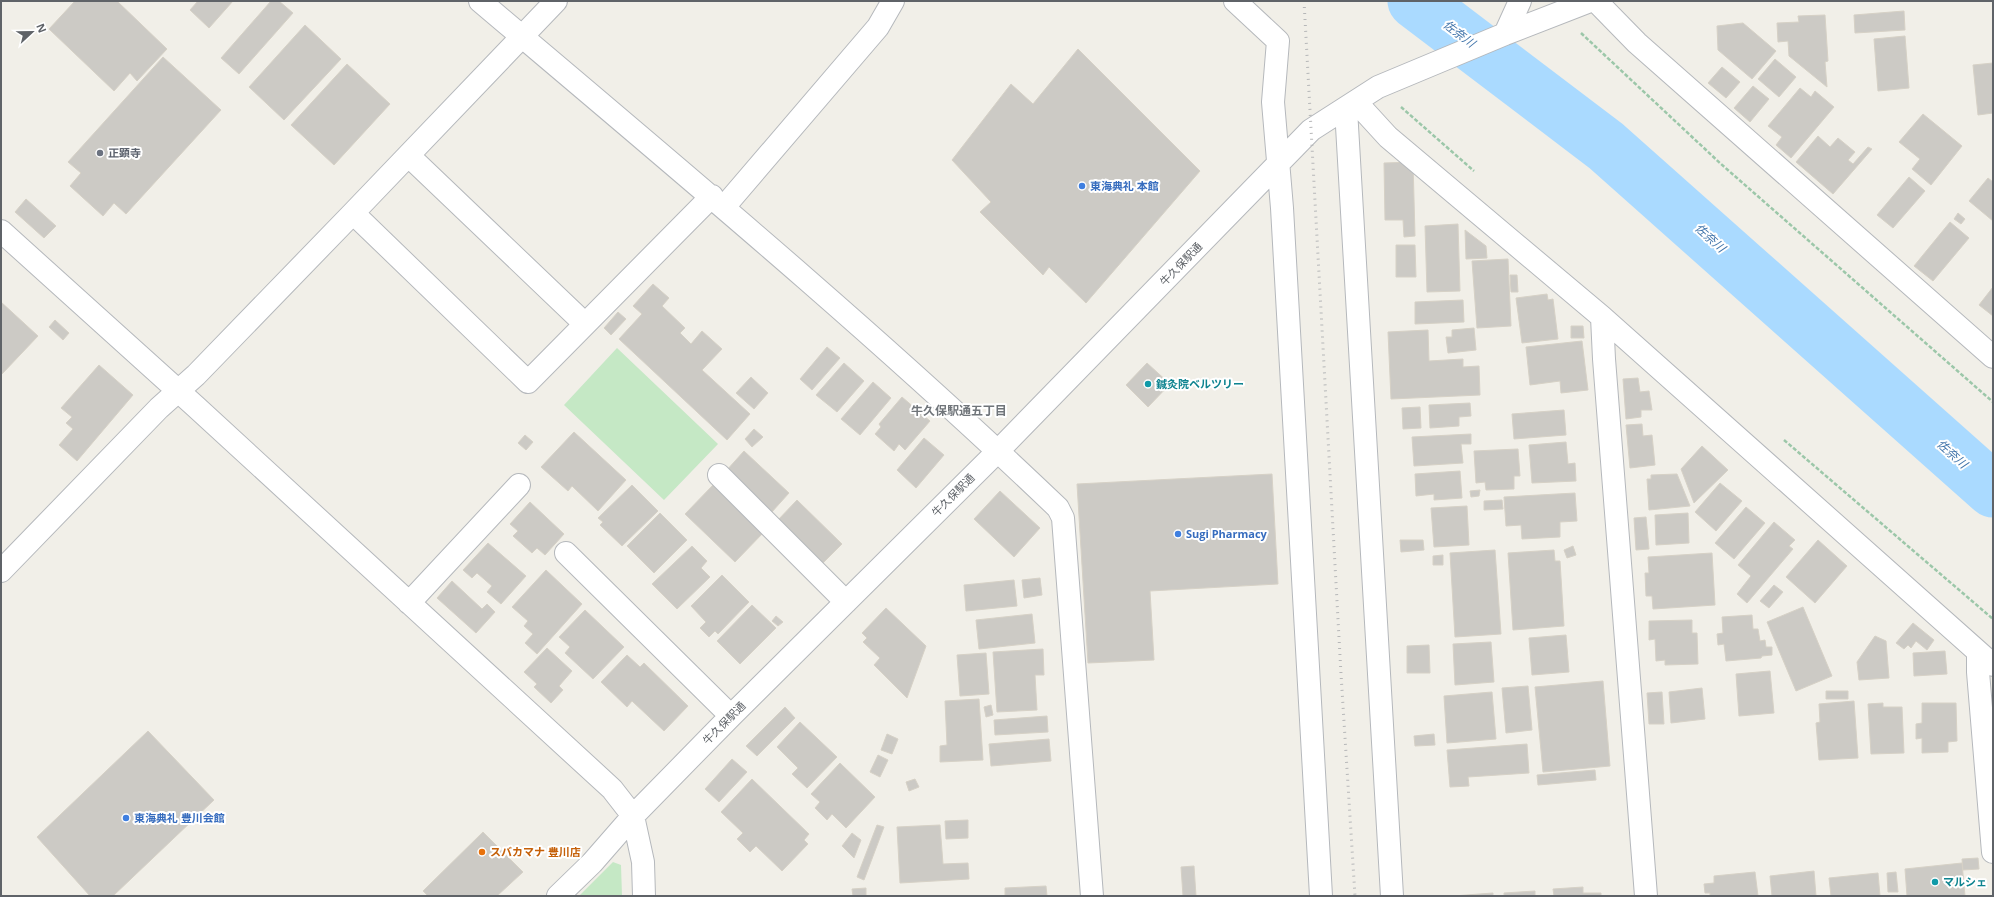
<svg xmlns="http://www.w3.org/2000/svg" width="1994" height="897" font-family="'Open Sans','Noto Sans JP',sans-serif">
<rect width="100%" height="100%" fill="#f1efe8"/>
<!-- green -->
<path fill="#c5e8c5" d="M 617,348 L 718,444 L 664,500 L 564,405 Z
M 613,862 L 621,865 L 622,896 L 579,896 Z"/>
<g fill="none" stroke-linecap="round" stroke-linejoin="round">
<!-- river -->
<path stroke="#aadaff" stroke-width="55" d="M 1415,1 L 1606,146 L 1993,490"/>
</g>
<!-- building -->
<path fill="#cccac5" stroke="#d6d1c6" d="M 75,1 L 117,1 L 167,49 L 137,81 L 130,73 L 114,91 L 49,29 Z
M 198,1 L 233,1 L 209,28 L 190,10 Z
M 271,1 L 279,1 L 293,13 L 239,74 L 221,58 Z
M 1904,11 L 1905,30 L 1855,33 L 1854,15 Z
M 1825,15 L 1828,61 L 1825,62 L 1827,87 L 1789,56 L 1788,41 L 1778,42 L 1777,23 L 1799,22 L 1798,16 Z
M 1743,23 L 1776,51 L 1752,79 L 1718,50 L 1717,26 Z
M 305,25 L 341,59 L 284,120 L 249,87 Z
M 1905,36 L 1909,88 L 1878,91 L 1874,39 Z
M 1078,49 L 1200,171 L 1086,303 L 1049,267 L 1043,275 L 980,212 L 991,202 L 952,160 L 1011,84 L 1033,104 Z
M 163,57 L 221,110 L 126,214 L 114,203 L 103,216 L 70,186 L 81,173 L 68,162 Z
M 1775,59 L 1796,77 L 1779,97 L 1758,79 Z
M 1993,63 L 1993,113 L 1978,115 L 1973,65 Z
M 347,64 L 390,104 L 334,165 L 291,125 Z
M 1722,67 L 1740,82 L 1726,98 L 1708,83 Z
M 1753,86 L 1769,99 L 1750,122 L 1734,108 Z
M 1800,88 L 1811,97 L 1815,91 L 1834,107 L 1791,158 L 1776,145 L 1782,137 L 1768,126 Z
M 1923,114 L 1962,146 L 1931,185 L 1912,169 L 1920,159 L 1899,142 Z
M 1818,136 L 1830,147 L 1838,138 L 1855,152 L 1848,160 L 1853,164 L 1868,147 L 1872,149 L 1833,194 L 1796,162 Z
M 1413,162 L 1415,236 L 1404,237 L 1403,220 L 1385,220 L 1384,163 Z
M 1909,177 L 1925,191 L 1893,228 L 1877,215 Z
M 1988,178 L 1993,182 L 1993,221 L 1969,201 Z
M 26,199 L 56,226 L 44,238 L 15,212 Z
M 1958,213 L 1965,219 L 1961,224 L 1954,219 Z
M 1950,222 L 1969,238 L 1933,281 L 1914,266 Z
M 1458,224 L 1460,291 L 1427,292 L 1425,226 Z
M 1465,230 L 1486,246 L 1487,258 L 1466,259 Z
M 1396,245 L 1415,245 L 1416,277 L 1396,277 Z
M 1508,259 L 1511,326 L 1477,328 L 1472,261 Z
M 1510,275 L 1517,275 L 1518,292 L 1511,292 Z
M 653,284 L 669,298 L 662,306 L 685,328 L 680,333 L 691,344 L 702,331 L 722,349 L 702,370 L 750,414 L 727,440 L 619,339 L 642,314 L 633,306 Z
M 1993,287 L 1993,316 L 1979,305 Z
M 1547,294 L 1548,300 L 1553,299 L 1558,339 L 1522,343 L 1516,298 Z
M 1463,300 L 1464,322 L 1415,324 L 1415,302 Z
M 1,302 L 38,336 L 2,374 L 1,373 Z
M 618,312 L 626,319 L 611,335 L 604,328 Z
M 55,320 L 69,333 L 63,340 L 49,327 Z
M 1571,326 L 1583,326 L 1584,338 L 1571,338 Z
M 1474,328 L 1476,350 L 1448,353 L 1446,337 L 1452,337 L 1452,330 Z
M 1428,330 L 1429,361 L 1463,359 L 1463,367 L 1479,366 L 1480,395 L 1391,399 L 1388,332 Z
M 1582,341 L 1588,390 L 1561,393 L 1560,381 L 1530,385 L 1526,347 Z
M 827,347 L 840,358 L 812,390 L 800,379 Z
M 844,363 L 864,381 L 837,412 L 816,395 Z
M 1147,363 L 1170,384 L 1148,407 L 1126,385 Z
M 99,365 L 133,395 L 77,461 L 59,445 L 73,429 L 66,423 L 72,417 L 61,408 Z
M 751,377 L 768,393 L 754,409 L 736,393 Z
M 1638,378 L 1640,392 L 1649,391 L 1652,410 L 1641,410 L 1641,417 L 1626,419 L 1623,379 Z
M 873,382 L 891,398 L 860,435 L 841,419 Z
M 902,397 L 930,421 L 905,450 L 899,444 L 894,451 L 875,434 L 881,427 L 879,424 Z
M 1470,403 L 1471,416 L 1459,417 L 1459,426 L 1430,428 L 1429,405 Z
M 1420,407 L 1421,428 L 1403,429 L 1402,408 Z
M 1564,410 L 1566,435 L 1514,439 L 1512,414 Z
M 1642,424 L 1643,436 L 1652,435 L 1655,465 L 1630,468 L 1626,425 Z
M 754,429 L 763,437 L 752,447 L 745,439 Z
M 574,432 L 626,480 L 598,511 L 572,486 L 568,491 L 541,467 Z
M 1471,434 L 1471,444 L 1461,444 L 1463,463 L 1414,466 L 1412,437 Z
M 525,435 L 533,442 L 526,450 L 518,443 Z
M 924,438 L 944,455 L 916,488 L 897,470 Z
M 1566,442 L 1568,464 L 1575,463 L 1576,481 L 1532,483 L 1529,445 Z
M 1702,446 L 1728,470 L 1694,503 L 1681,469 Z
M 1518,449 L 1520,476 L 1514,476 L 1514,489 L 1486,490 L 1485,482 L 1476,483 L 1474,451 Z
M 744,451 L 789,493 L 771,513 L 726,471 Z
M 1460,471 L 1462,498 L 1434,500 L 1434,494 L 1416,496 L 1415,474 Z
M 1272,474 L 1278,584 L 1150,591 L 1154,660 L 1088,663 L 1077,484 Z
M 1677,474 L 1690,506 L 1649,510 L 1647,479 L 1651,479 L 1651,475 Z
M 1720,483 L 1742,501 L 1716,531 L 1695,512 Z
M 714,484 L 764,532 L 735,562 L 685,514 Z
M 632,485 L 658,511 L 622,546 L 600,525 L 603,522 L 598,518 Z
M 1480,490 L 1479,496 L 1471,497 L 1470,491 Z
M 1000,491 L 1040,528 L 1014,557 L 974,519 Z
M 1575,493 L 1577,521 L 1560,522 L 1560,537 L 1522,539 L 1521,525 L 1506,526 L 1504,497 Z
M 797,500 L 842,544 L 821,565 L 777,521 Z
M 1502,500 L 1503,509 L 1484,510 L 1484,501 Z
M 530,502 L 564,534 L 545,555 L 537,548 L 532,553 L 513,536 L 518,531 L 510,524 Z
M 1467,506 L 1469,545 L 1434,547 L 1431,508 Z
M 1746,507 L 1765,523 L 1734,559 L 1715,543 Z
M 660,513 L 687,540 L 654,573 L 627,546 Z
M 1688,513 L 1689,543 L 1656,545 L 1655,515 Z
M 1646,517 L 1649,549 L 1636,550 L 1634,518 Z
M 1774,522 L 1795,540 L 1789,546 L 1793,549 L 1747,603 L 1737,594 L 1751,576 L 1738,565 Z
M 1400,540 L 1423,540 L 1424,550 L 1401,552 Z
M 1818,540 L 1847,566 L 1815,603 L 1786,577 Z
M 488,543 L 526,576 L 501,604 L 487,592 L 492,586 L 477,573 L 472,578 L 463,570 Z
M 692,546 L 707,561 L 701,568 L 710,577 L 677,609 L 652,584 Z
M 1573,546 L 1576,555 L 1567,558 L 1564,550 Z
M 1495,550 L 1501,634 L 1455,637 L 1450,553 Z
M 1554,550 L 1555,561 L 1560,561 L 1564,626 L 1513,630 L 1508,553 Z
M 1712,553 L 1715,605 L 1653,609 L 1652,596 L 1646,596 L 1645,573 L 1649,573 L 1648,557 Z
M 1443,555 L 1443,565 L 1433,565 L 1433,556 Z
M 546,570 L 582,604 L 537,654 L 525,643 L 533,634 L 524,626 L 528,621 L 512,607 Z
M 722,575 L 749,602 L 718,634 L 715,631 L 709,637 L 700,628 L 706,622 L 691,606 Z
M 1040,578 L 1042,595 L 1024,598 L 1022,580 Z
M 1014,580 L 1017,606 L 966,611 L 964,585 Z
M 452,581 L 482,609 L 487,604 L 495,612 L 476,633 L 437,598 Z
M 1774,585 L 1783,592 L 1769,608 L 1760,601 Z
M 752,605 L 776,628 L 740,664 L 717,641 Z
M 1803,607 L 1832,676 L 1796,691 L 1767,622 Z
M 886,608 L 926,646 L 907,698 L 874,665 L 880,658 L 863,642 L 867,638 L 862,633 Z
M 585,610 L 624,647 L 593,679 L 565,653 L 570,647 L 559,637 Z
M 1032,614 L 1035,643 L 979,649 L 976,620 Z
M 1752,615 L 1753,629 L 1758,629 L 1760,641 L 1765,640 L 1766,647 L 1772,647 L 1772,655 L 1762,656 L 1761,658 L 1726,661 L 1724,644 L 1718,645 L 1717,634 L 1723,633 L 1722,617 Z
M 776,616 L 783,622 L 778,626 L 772,621 Z
M 1692,620 L 1692,633 L 1697,633 L 1698,664 L 1665,665 L 1665,660 L 1656,661 L 1655,639 L 1649,640 L 1649,621 Z
M 1913,623 L 1934,640 L 1927,650 L 1916,641 L 1911,648 L 1908,645 L 1904,649 L 1896,643 Z
M 1566,635 L 1569,672 L 1532,675 L 1529,638 Z
M 1875,636 L 1886,641 L 1889,678 L 1859,680 L 1857,662 Z
M 1491,642 L 1494,682 L 1455,685 L 1453,644 Z
M 1429,645 L 1430,673 L 1407,673 L 1407,646 Z
M 547,648 L 572,671 L 559,686 L 563,690 L 551,703 L 534,687 L 537,684 L 524,672 Z
M 1043,649 L 1044,675 L 1035,675 L 1037,710 L 997,712 L 993,652 Z
M 1945,651 L 1947,674 L 1914,676 L 1913,653 Z
M 986,653 L 989,694 L 960,696 L 957,655 Z
M 627,655 L 640,667 L 644,663 L 688,706 L 664,731 L 632,701 L 627,707 L 601,682 Z
M 1770,671 L 1774,713 L 1739,716 L 1736,674 Z
M 1603,681 L 1610,766 L 1543,772 L 1535,687 Z
M 1528,686 L 1532,730 L 1506,733 L 1502,688 Z
M 1702,688 L 1705,719 L 1671,723 L 1669,692 Z
M 1826,691 L 1848,691 L 1848,699 L 1826,699 Z
M 1492,692 L 1496,739 L 1447,743 L 1444,696 Z
M 1662,692 L 1664,724 L 1649,724 L 1647,693 Z
M 979,699 L 983,760 L 940,762 L 940,746 L 947,745 L 945,701 Z
M 1854,701 L 1858,758 L 1819,760 L 1816,723 L 1820,722 L 1819,704 Z
M 1883,703 L 1883,707 L 1902,707 L 1904,753 L 1871,754 L 1868,704 Z
M 1922,703 L 1956,703 L 1957,741 L 1948,742 L 1948,752 L 1922,753 L 1922,738 L 1916,739 L 1916,724 L 1922,723 Z
M 991,705 L 993,715 L 986,717 L 984,707 Z
M 785,707 L 795,718 L 757,756 L 746,746 Z
M 1047,716 L 1048,732 L 995,735 L 994,720 Z
M 800,722 L 837,757 L 807,788 L 792,774 L 798,768 L 777,747 Z
M 148,731 L 214,800 L 113,896 L 90,896 L 37,837 Z
M 887,734 L 898,739 L 892,754 L 881,750 Z
M 1434,734 L 1435,745 L 1415,746 L 1414,736 Z
M 1049,739 L 1051,761 L 991,766 L 989,744 Z
M 1527,744 L 1529,773 L 1468,777 L 1469,786 L 1450,787 L 1447,750 Z
M 878,755 L 888,760 L 880,777 L 870,772 Z
M 732,759 L 747,772 L 719,802 L 705,789 Z
M 840,763 L 875,797 L 846,828 L 832,814 L 827,820 L 815,808 L 820,802 L 811,794 Z
M 1595,770 L 1596,780 L 1538,785 L 1537,775 Z
M 752,779 L 809,834 L 804,840 L 808,844 L 782,871 L 756,846 L 750,852 L 737,839 L 743,833 L 721,812 Z
M 915,779 L 919,787 L 909,791 L 906,782 Z
M 968,820 L 968,838 L 946,839 L 945,821 Z
M 877,825 L 884,827 L 864,880 L 857,877 Z
M 940,825 L 943,864 L 968,863 L 969,879 L 900,883 L 897,827 Z
M 483,832 L 523,872 L 497,896 L 428,896 L 423,891 Z
M 852,833 L 861,840 L 854,858 L 842,846 Z
M 1978,858 L 1979,869 L 1963,870 L 1962,859 Z
M 1962,863 L 1965,896 L 1907,896 L 1905,869 Z
M 1194,866 L 1196,896 L 1183,896 L 1181,867 Z
M 1814,871 L 1816,896 L 1772,896 L 1770,876 Z
M 1755,872 L 1758,896 L 1710,896 L 1710,893 L 1705,893 L 1704,884 L 1714,883 L 1714,876 Z
M 1896,872 L 1898,892 L 1888,892 L 1887,873 Z
M 1878,873 L 1880,896 L 1831,896 L 1829,878 Z
M 1046,886 L 1047,896 L 1005,896 L 1005,888 Z
M 1583,887 L 1583,893 L 1601,893 L 1601,896 L 1554,896 L 1553,889 Z
M 866,888 L 866,896 L 853,896 L 852,889 Z
M 1535,891 L 1535,896 L 1504,896 L 1504,893 Z
M 1493,893 L 1493,896 L 1453,896 Z"/>
<g fill="none" stroke-linecap="round" stroke-linejoin="round">
<!-- minor casing -->
<g stroke="#b5b8bc" stroke-width="24">
<path id="minor" d="M 480,1 C 676,167 873,331 1058,508 L 1063,518 L 1092,896
M 1235,1 L 1278,41 L 1273,102 L 1282,208 L 1321,896
M 1596,1 L 1637,43 L 1993,357
M 1505,34 L 1520,1
M 1356,102 L 1388,137 L 1602,317 L 1993,665
M 1346,109 L 1392,896
M 409,156 L 585,324
M 724,207 L 878,27 L 893,1
M 353,213 L 528,382 L 712,196
M 1,231 L 195,406 L 612,789 L 633,816 L 643,862 L 644,896
M 1602,317 L 1604,359 L 1646,896
M 719,475 L 846,602
M 566,553 L 731,716
M 1,571 L 159,408 L 196,375 L 353,213 L 556,1
M 409,603 L 519,485
M 1978,652 L 1978,672 L 1993,852
M 558,896 L 592,863 L 633,816 L 731,716 L 998,451 L 1311,130 L 1378,87 L 1505,34 L 1590,1"/>
</g>
<!-- path -->
<path stroke="#9cc7a9" stroke-width="2.5" stroke-dasharray="4 2" stroke-linecap="butt" d="M 1581,33 L 1721,164 L 1993,402
M 1401,107 L 1474,171
M 1784,440 L 1993,619"/>
<!-- minor -->
<use href="#minor" stroke="#fff" stroke-width="22"/>
<!-- rail -->
<path stroke="#b6b7b8" stroke-width="3" stroke-dasharray="1 5" stroke-linecap="butt" d="M 1304,1 L 1341,674 L 1355,896"/>
</g>
<!-- markers -->
<circle fill="#6b7280" stroke="#fff" stroke-width="1.5" cx="100" cy="153" r="4"/>
<g fill="#3f7fe0" stroke="#fff" stroke-width="1.5">
<circle cx="1082" cy="186" r="4"/>
<circle cx="1178" cy="534" r="4"/>
<circle cx="126" cy="818" r="4"/>
</g>
<g fill="#0f9aa8" stroke="#fff" stroke-width="1.5">
<circle cx="1148" cy="384" r="4"/>
<circle cx="1935" cy="882" r="4"/>
</g>
<circle fill="#e8710a" stroke="#fff" stroke-width="1.5" cx="482" cy="852" r="4"/>
<g text-anchor="middle" stroke-width="4" stroke-linejoin="round" paint-order="stroke">
<!-- worship labels -->
<g font-size="11" font-weight="bold" fill="#5b616d" stroke="#fff" text-anchor="start">
<text x="108" y="157">正顕寺</text>
</g>
<!-- shop labels -->
<g font-size="11" font-weight="bold" fill="#366cbe" stroke="#fff" text-anchor="start">
<text x="1090" y="190">東海典礼 本館</text>
<text x="1186" y="538">Sugi Pharmacy</text>
<text x="134" y="822">東海典礼 豊川会館</text>
</g>
<!-- street labels -->
<g font-size="11" fill="#5f6368" stroke="#fff">
<text transform="translate(1181 264) rotate(-46)" y="4">牛久保駅通</text>
<text transform="translate(953 495) rotate(-45)" y="4">牛久保駅通</text>
<text transform="translate(724 723) rotate(-45)" y="4">牛久保駅通</text>
</g>
<!-- culture labels -->
<g font-size="11" font-weight="bold" fill="#0d838f" stroke="#fff" text-anchor="start">
<text x="1156" y="388">鍼灸院ベルツリー</text>
<text x="1943" y="886">マルシェ</text>
</g>
<!-- food labels -->
<g font-size="11" font-weight="bold" fill="#c56008" stroke="#fff" text-anchor="start">
<text x="490" y="856">スバカマナ 豊川店</text>
</g>
<!-- water labels -->
<g font-size="12" font-style="italic" fill="#4174aa" stroke="#fff">
<text transform="translate(1459 34) rotate(37)" y="4">佐奈川</text>
<text transform="translate(1710 238) rotate(42)" y="4">佐奈川</text>
<text transform="translate(1952 454) rotate(42)" y="4">佐奈川</text>
</g>
<!-- neighbourhood labels -->
<g font-size="12" font-weight="bold" fill="#70757a" stroke="#fff">
<text x="959" y="415">牛久保駅通五丁目</text>
</g>
</g>
<!-- border -->
<rect width="1994" height="897" fill="none" stroke="#5f6368" stroke-width="4"/>
<!-- north arrow -->
<g transform="translate(32 32) rotate(68)" stroke="#ffffff" stroke-width="3" paint-order="stroke">
<path d="M0-3L7 15L0 10L-7 15Z" fill="#5f6368"/>
<text y="-6" font-size="11" font-weight="bold" text-anchor="middle" fill="#5f6368">N</text>
</g>
</svg>
